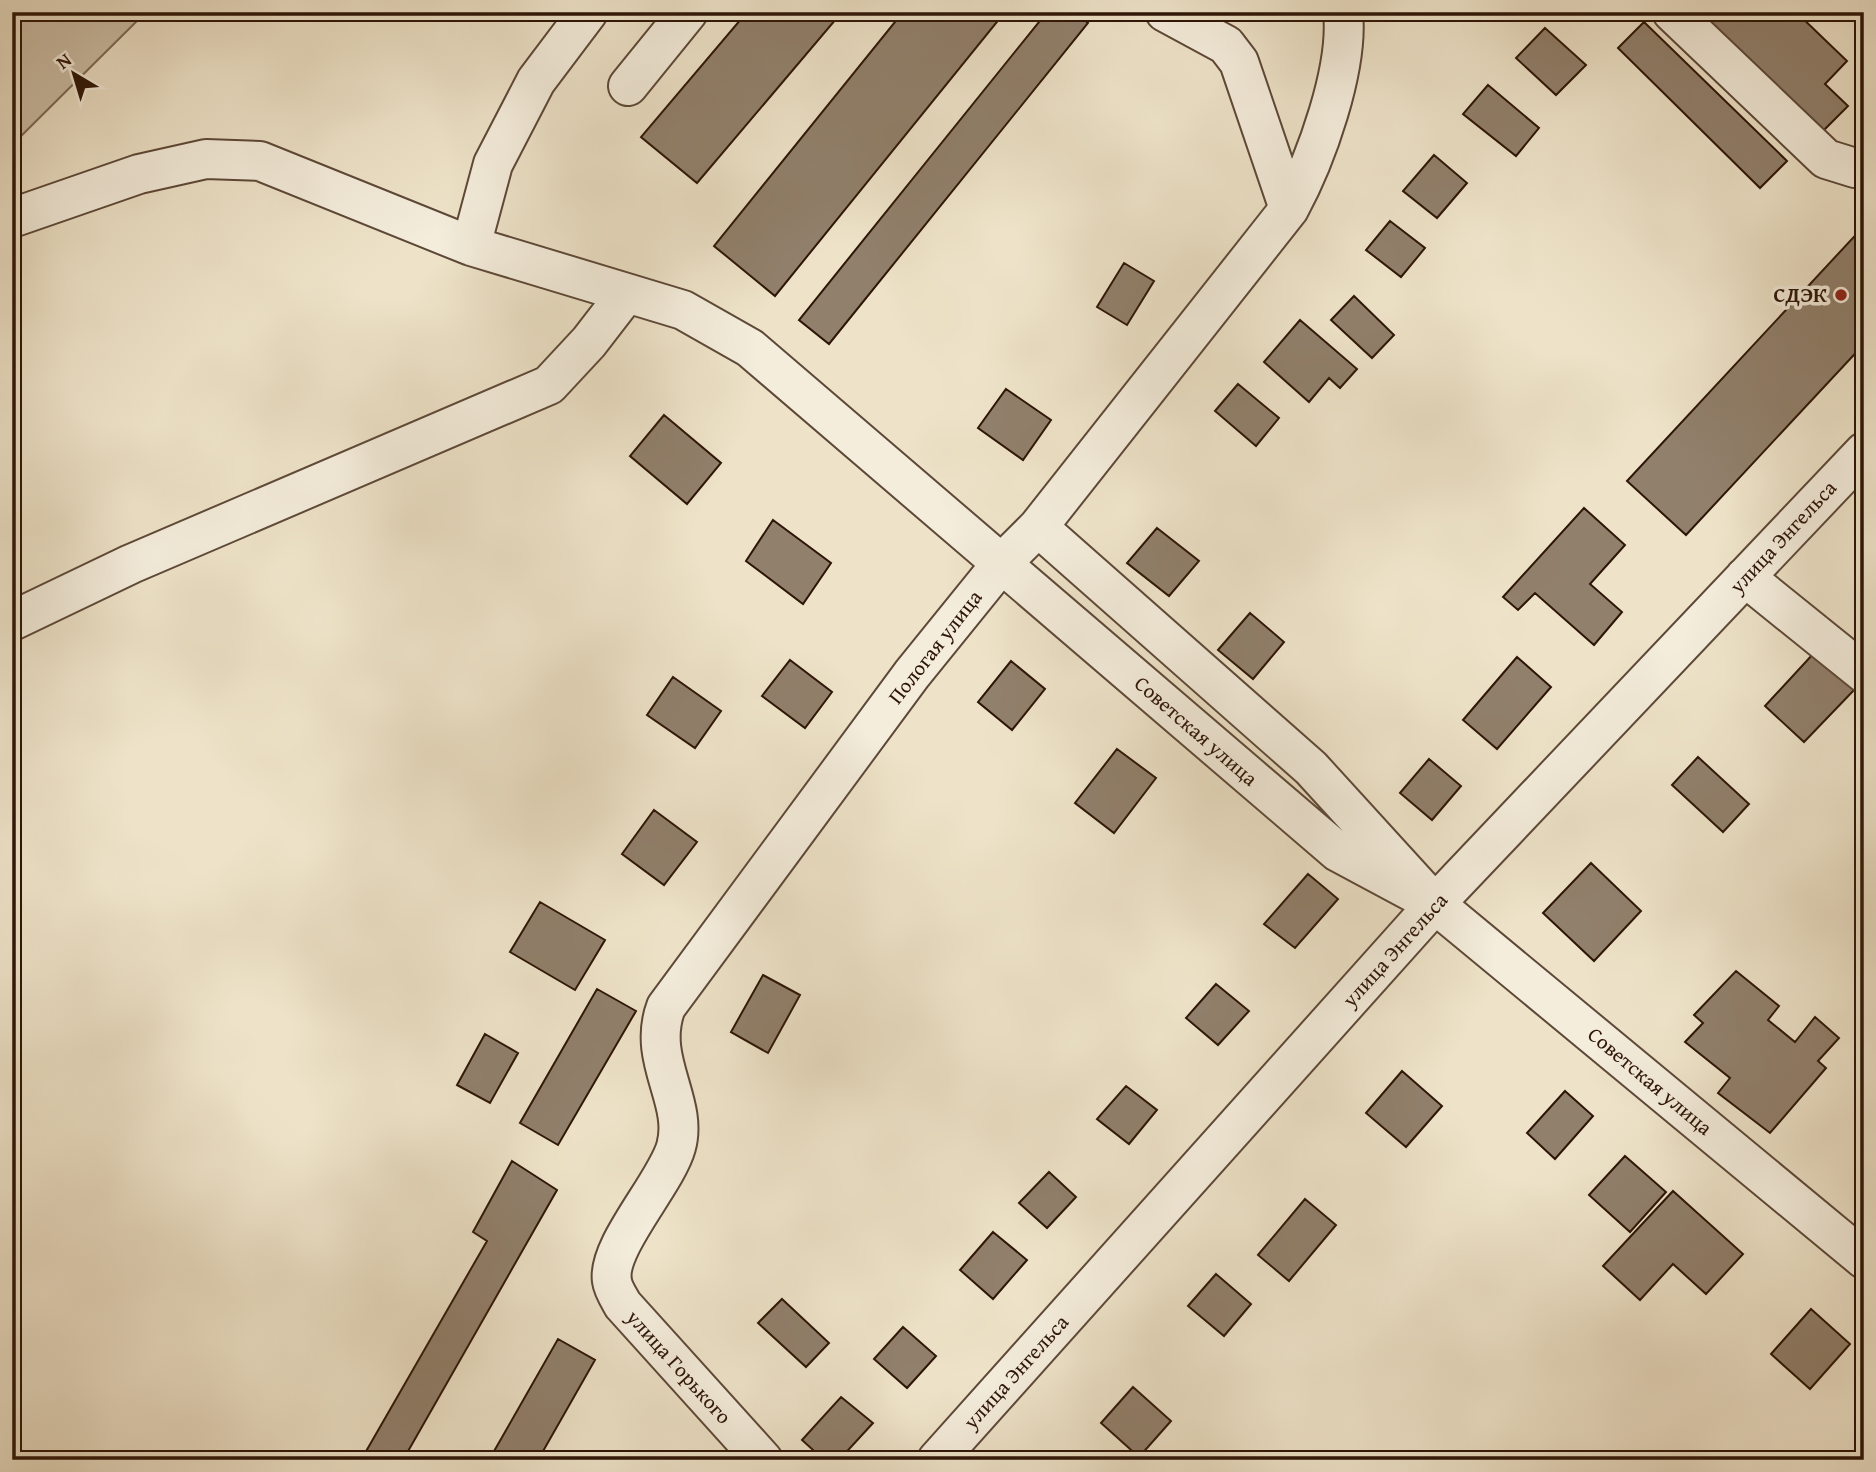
<svg xmlns="http://www.w3.org/2000/svg" width="1876" height="1472" font-family="'Gentium Book Plus',serif">
<rect width="100%" height="100%" fill="#eee3c9"/>
<filter id="stains"><feTurbulence type="fractalNoise" baseFrequency=".00286" numOctaves="4"/><feColorMatrix values="0 0 0 0 .2 0 0 0 0 .09 0 0 0 0 .02 0 0 0 .5 -.17"/></filter>
<radialGradient id="worn" r=".72"><stop offset=".6" stop-color="#630" stop-opacity="0"/><stop offset="1" stop-color="#630" stop-opacity=".3"/></radialGradient>
<!-- green -->
<path fill="#cdc0a8" stroke="#7d6a58" stroke-width="2" d="M 12,12 L 146,12 L 12,145 Z"/>
<!-- building -->
<path fill="#91806c" stroke="#2d1507" stroke-width="2" d="M 747,12 L 842,12 L 697,183 L 641,137 Z
M 903,12 L 1005,12 L 775,296 L 714,246 Z
M 1047,12 L 1075,12 L 1088,23 L 829,344 L 799,320 Z
M 1700,12 L 1796,12 L 1847,61 L 1825,84 L 1848,106 L 1823,131 Z
M 1644,22 L 1787,161 L 1760,188 L 1618,48 Z
M 1545,28 L 1586,65 L 1556,95 L 1516,58 Z
M 1488,85 L 1539,128 L 1516,156 L 1463,114 Z
M 1434,155 L 1467,183 L 1437,218 L 1403,191 Z
M 1390,221 L 1425,248 L 1401,277 L 1366,250 Z
M 1864,226 L 1864,344 L 1686,535 L 1627,481 Z
M 1124,263 L 1154,281 L 1127,325 L 1097,307 Z
M 1354,296 L 1394,335 L 1372,358 L 1331,320 Z
M 1300,320 L 1357,369 L 1340,388 L 1329,378 L 1309,402 L 1264,362 Z
M 1238,384 L 1279,418 L 1256,446 L 1215,411 Z
M 1006,389 L 1051,420 L 1023,460 L 978,428 Z
M 664,415 L 721,463 L 687,504 L 630,456 Z
M 1584,508 L 1625,545 L 1590,584 L 1622,612 L 1594,645 L 1535,593 L 1518,610 L 1503,597 Z
M 773,520 L 831,563 L 803,604 L 746,561 Z
M 1157,528 L 1199,561 L 1169,596 L 1127,563 Z
M 1250,613 L 1284,642 L 1253,679 L 1218,650 Z
M 1814,653 L 1855,689 L 1804,742 L 1765,706 Z
M 1517,657 L 1551,687 L 1497,749 L 1463,720 Z
M 790,660 L 832,692 L 805,728 L 762,696 Z
M 1011,661 L 1045,689 L 1012,730 L 978,702 Z
M 673,677 L 721,711 L 695,748 L 647,715 Z
M 1117,749 L 1156,778 L 1114,833 L 1075,803 Z
M 1698,757 L 1749,804 L 1723,832 L 1672,785 Z
M 1429,759 L 1461,786 L 1432,820 L 1400,793 Z
M 654,810 L 697,842 L 664,885 L 622,854 Z
M 1591,863 L 1641,911 L 1594,961 L 1543,913 Z
M 1308,874 L 1338,899 L 1295,948 L 1264,924 Z
M 540,902 L 605,940 L 575,990 L 510,952 Z
M 1736,971 L 1779,1006 L 1768,1020 L 1795,1042 L 1815,1017 L 1839,1038 L 1818,1061 L 1826,1068 L 1770,1133 L 1718,1093 L 1730,1078 L 1685,1042 L 1703,1023 L 1694,1015 Z
M 763,975 L 800,995 L 768,1053 L 731,1032 Z
M 1216,984 L 1249,1011 L 1218,1045 L 1186,1018 Z
M 597,989 L 636,1011 L 558,1145 L 520,1123 Z
M 485,1034 L 518,1053 L 490,1103 L 457,1085 Z
M 1402,1071 L 1442,1106 L 1406,1147 L 1366,1113 Z
M 1126,1086 L 1157,1110 L 1129,1144 L 1097,1119 Z
M 1565,1091 L 1593,1116 L 1555,1159 L 1527,1133 Z
M 1625,1156 L 1666,1192 L 1630,1232 L 1589,1195 Z
M 512,1161 L 557,1190 L 403,1460 L 361,1460 L 487,1241 L 473,1232 Z
M 1049,1172 L 1076,1197 L 1047,1228 L 1019,1203 Z
M 1673,1191 L 1743,1254 L 1706,1294 L 1673,1264 L 1640,1300 L 1603,1266 Z
M 1305,1199 L 1336,1225 L 1289,1281 L 1258,1255 Z
M 993,1232 L 1027,1260 L 993,1299 L 960,1270 Z
M 1216,1274 L 1251,1304 L 1224,1336 L 1188,1306 Z
M 782,1299 L 829,1343 L 806,1367 L 758,1323 Z
M 1811,1309 L 1850,1344 L 1810,1389 L 1771,1354 Z
M 903,1327 L 936,1356 L 907,1388 L 874,1359 Z
M 558,1339 L 595,1360 L 538,1460 L 489,1460 Z
M 1133,1387 L 1171,1421 L 1139,1457 L 1101,1423 Z
M 841,1397 L 873,1423 L 839,1460 L 824,1460 L 802,1440 Z"/>
<g fill="none" stroke-linecap="round" stroke-linejoin="round">
<!-- minor casing -->
<g stroke="#5d4838" stroke-width="42">
<path id="minor" d="M 1165,12 L 1226,45 L 1239,62 L 1289,209
M 1672,12 L 1826,159 L 1855,168 L 1864,165
M 628,86 L 688,12
M 12,218 L 139,174 L 206,159 L 260,161 L 471,246 L 683,310 L 750,348 L 1338,852 L 1435,904
M 471,246 L 493,164 L 536,81 L 588,12
M 1038,527 L 1311,768 L 1435,904 L 1864,1259
M 1745,577 L 1864,673
M 12,621 L 131,564 L 549,385 L 589,342 L 626,294
M 763,1460 L 623,1305 C 619,1298 613,1289 612,1281 C 606,1247 666,1183 676,1147 C 689,1101 646,1060 666,1007 L 912,674 L 1001,564 L 1038,527 L 1289,209 C 1316,160 1349,68 1343,12
M 937,1460 L 1435,904 L 1864,452"/>
</g>
<!-- minor -->
<use href="#minor" stroke="#f4eddc" stroke-width="38"/>
</g>
<!-- markers -->
<circle fill="#8f2418" stroke="#f4eddc" stroke-width="2.5" cx="1841" cy="295" r="7"/>
<g text-anchor="middle" stroke-width="7" stroke-linejoin="round" paint-order="stroke">
<!-- poi labels -->
<g font-size="21" font-weight="bold" fill="#2d1507" stroke="#f4eddc" text-anchor="end">
<text x="1827" y="302">СДЭК</text>
</g>
<!-- street labels -->
<g font-size="21" fill="#2d1507" stroke="#f4eddc">
<text transform="translate(1783 537) rotate(-47)" y="7">улица Энгельса</text>
<text transform="translate(935 647) rotate(-52)" y="7">Пологая улица</text>
<text transform="translate(1196 731) rotate(41)" y="7">Советская улица</text>
<text transform="translate(1395 950) rotate(-48)" y="7">улица Энгельса</text>
<text transform="translate(1650 1081) rotate(40)" y="7">Советская улица</text>
<text transform="translate(679 1367) rotate(48)" y="7">улица Горького</text>
<text transform="translate(1016 1372) rotate(-48)" y="7">улица Энгельса</text>
</g>
</g>
<!-- margin -->
<rect width="1876" height="1472" fill="none" stroke="#eee3c9" stroke-width="42"/>
<rect x="14" y="14" width="1848" height="1444" fill="none" stroke="#2d1507" stroke-width="3.5"/>
<rect x="21" y="21" width="1834" height="1430" fill="none" stroke="#2d1507" stroke-width="2"/>
<!-- north arrow -->
<g transform="translate(74 74) rotate(322)" stroke="#f4eddc" stroke-width="5" paint-order="stroke">
<path d="M0-5L12 26L0 18L-12 26Z" fill="#2d1507"/>
<text y="-10" font-size="19" font-weight="bold" text-anchor="middle" fill="#2d1507">N</text>
</g>
<rect width="100%" height="100%" filter="url(#stains)"/>
<rect width="100%" height="100%" fill="url(#worn)"/>
</svg>
